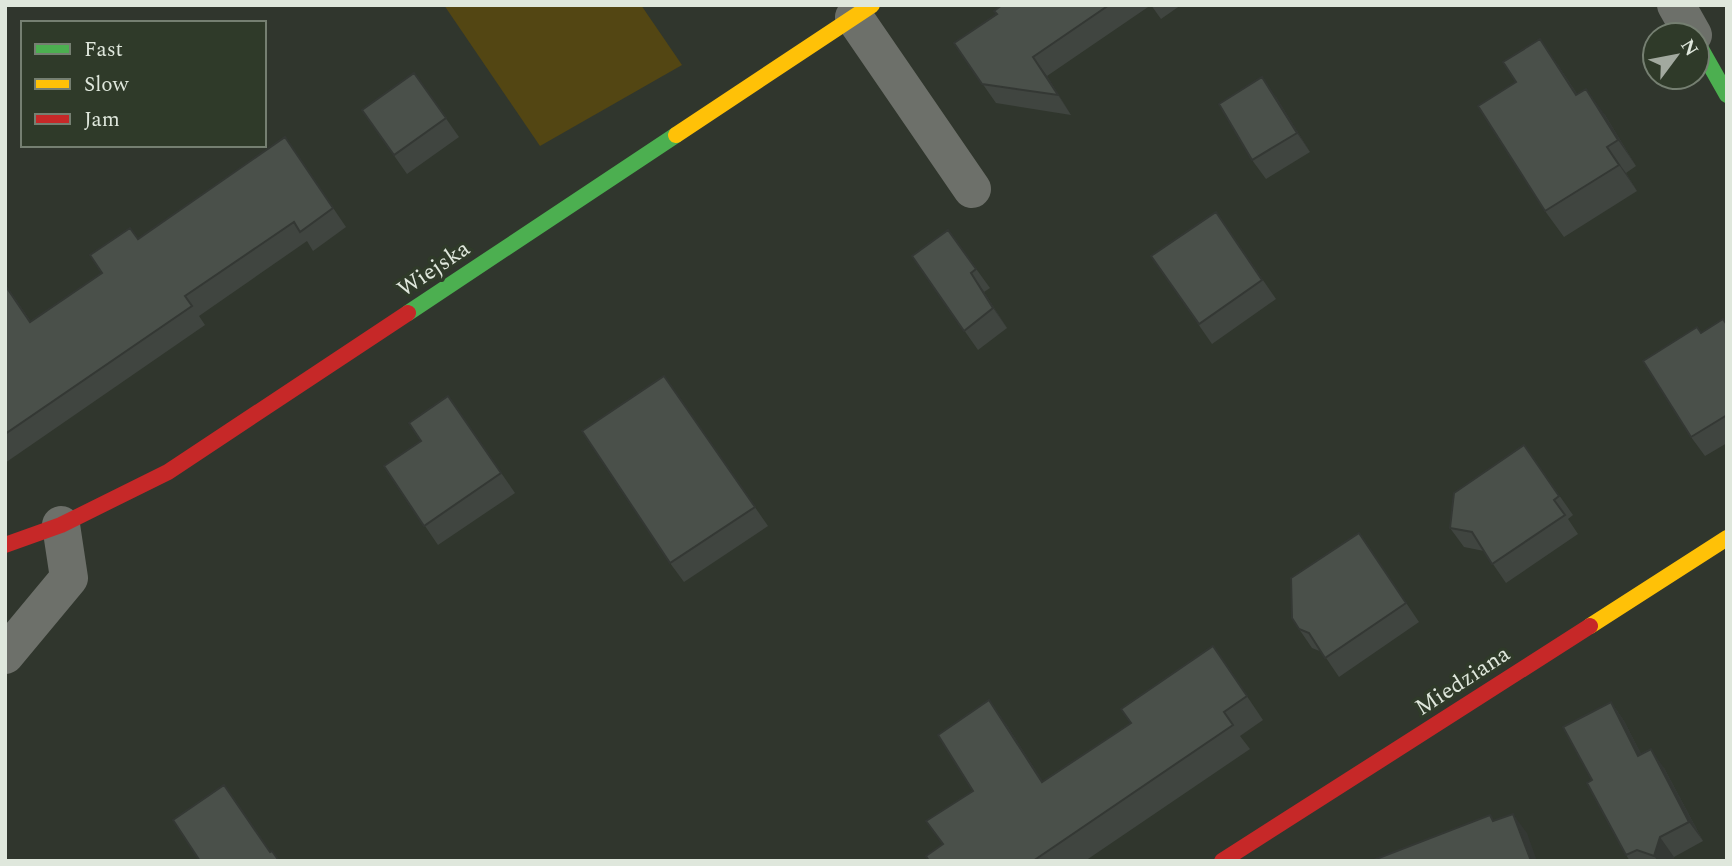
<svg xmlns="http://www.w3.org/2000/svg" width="1732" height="866" font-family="Spectral,serif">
<rect width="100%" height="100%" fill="#30362d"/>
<!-- green -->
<path fill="#534613" d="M 444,5 L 641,5 L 682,65 L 540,146 Z"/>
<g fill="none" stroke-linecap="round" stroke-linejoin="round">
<!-- street -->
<path stroke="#6d706a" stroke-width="38" d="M 1676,5 L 1693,35
M 854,17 L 972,189
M 5,655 L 69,578 L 61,525"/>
<!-- fast -->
<path stroke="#4caf50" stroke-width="16" d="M 1697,42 L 1727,95
M 408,313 L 676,135"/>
<!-- slow -->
<path stroke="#ffc107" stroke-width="16" d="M 676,135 L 872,5
M 1590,626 L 1727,538"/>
<!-- jam -->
<path stroke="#c62828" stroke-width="16" d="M 5,545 L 61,525 L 168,472 L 408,313
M 1222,861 L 1590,626"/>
</g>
<!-- wall -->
<path fill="#404540" d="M 1002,5 L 1181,5 L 1161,19 L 1151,5 L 1047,76 L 1071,115 L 996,103 L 954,43 L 996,14 Z
M 1558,65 L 1577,94 L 1605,115 L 1636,166 L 1626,173 L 1637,191 L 1564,237 L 1545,211 Z
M 414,73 L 459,137 L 407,174 L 362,110 Z
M 1276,97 L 1310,152 L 1266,179 L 1252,160 Z
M 285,137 L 346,227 L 313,251 L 307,241 L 199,316 L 205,325 L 5,463 L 5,284 L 31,322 L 102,273 Z
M 1216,212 L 1276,299 L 1212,344 L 1151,256 Z
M 948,230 L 990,288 L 984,292 L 1007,328 L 978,350 L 912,256 Z
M 1727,324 L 1727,443 L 1705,456 L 1691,437 Z
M 664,376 L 768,526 L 684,582 L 670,563 Z
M 448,396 L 515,493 L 438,545 L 384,466 L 421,441 Z
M 1524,445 L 1573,515 L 1568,519 L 1578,534 L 1506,583 L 1484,551 L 1464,547 L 1450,528 Z
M 1359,533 L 1419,622 L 1339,677 L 1322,652 L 1312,648 L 1299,629 Z
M 1213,646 L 1263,720 L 1240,736 L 1250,749 L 1085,861 L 929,861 L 943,844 L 926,821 L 973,791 L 1006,724 L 1043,782 L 1131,723 Z
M 1611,702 L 1624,721 L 1641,754 L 1664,768 L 1703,841 L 1674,857 L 1672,861 L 1630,861 L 1626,855 L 1592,780 Z"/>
<!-- shaded-wall -->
<path fill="#343834" d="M 1540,39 L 1558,65 L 1594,121 L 1576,95 Z
M 1033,57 L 1047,76 L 1071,115 L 1058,95 Z
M 1262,77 L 1276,97 L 1310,152 L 1297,133 Z
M 1586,89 L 1605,115 L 1636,166 L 1618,140 Z
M 1607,147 L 1626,173 L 1637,191 L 1619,165 Z
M 971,273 L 984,292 L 1007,328 L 993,308 Z
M 989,700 L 1006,724 L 1059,806 L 1042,782 Z
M 1611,702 L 1624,721 L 1652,775 L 1638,756 Z
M 1651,749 L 1664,768 L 1703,841 L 1689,822 Z
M 1513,814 L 1527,833 L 1537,861 L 1531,861 Z
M 1660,837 L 1674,857 L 1672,861 L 1658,861 L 1654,856 Z"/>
<!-- building -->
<path fill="#4a504a" stroke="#343834" stroke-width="2" d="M 1002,5 L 1109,5 L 1033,57 L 1058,95 L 982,84 L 954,43 L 997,14 L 994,11 Z
M 1540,39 L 1576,95 L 1586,89 L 1618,140 L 1607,147 L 1619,165 L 1545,211 L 1478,106 L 1516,82 L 1503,62 Z
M 414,73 L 446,118 L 394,155 L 362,110 Z
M 1262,77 L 1297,133 L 1252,160 L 1219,104 Z
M 285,137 L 333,208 L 300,232 L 294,222 L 185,296 L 192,306 L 5,434 L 5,285 L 30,322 L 102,273 L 90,255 L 130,228 L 138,239 Z
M 1216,212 L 1262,280 L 1199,324 L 1151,256 Z
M 948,230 L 976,269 L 971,273 L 993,308 L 964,331 L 912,256 Z
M 1723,319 L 1727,325 L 1727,415 L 1691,437 L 1643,361 L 1697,327 L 1701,333 Z
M 664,376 L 755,507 L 670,563 L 582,431 Z
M 448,396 L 501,473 L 424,526 L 384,466 L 421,441 L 409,423 Z
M 1524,445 L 1559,496 L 1554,500 L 1565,515 L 1492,564 L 1472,532 L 1450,528 L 1454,493 Z
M 1359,533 L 1406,603 L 1325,658 L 1309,633 L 1299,629 L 1292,618 L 1291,578 Z
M 1213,646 L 1247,696 L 1224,712 L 1233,725 L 1033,861 L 929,861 L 926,856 L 943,844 L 926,821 L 973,791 L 938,735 L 989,700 L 1042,782 L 1131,723 L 1121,709 Z
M 1611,702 L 1638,756 L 1651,749 L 1689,822 L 1660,837 L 1654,856 L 1637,850 L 1626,855 L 1587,783 L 1592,780 L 1563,727 Z
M 224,785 L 270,852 L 272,851 L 279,861 L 200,861 L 173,820 Z
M 1513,814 L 1531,861 L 1371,861 L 1490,815 L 1493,821 Z"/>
<g text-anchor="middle" stroke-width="7" stroke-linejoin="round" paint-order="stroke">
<!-- street labels -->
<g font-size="23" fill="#dfe7dc" stroke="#2f3a29">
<text transform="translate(433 268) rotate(-34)" y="8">Wiejska</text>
<text transform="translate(1462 680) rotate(-33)" y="8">Miedziana</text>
</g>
</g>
<!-- border -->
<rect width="1732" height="866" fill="none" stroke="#dfe7dc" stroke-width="14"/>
<!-- legend -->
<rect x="21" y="21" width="245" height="126" fill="#2f3a29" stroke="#757f71" stroke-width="2"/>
<rect x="35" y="44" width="35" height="10" fill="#4caf50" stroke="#757f71" stroke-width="2"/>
<text x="84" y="56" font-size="21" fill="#dfe7dc">Fast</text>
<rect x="35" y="79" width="35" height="10" fill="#ffc107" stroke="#757f71" stroke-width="2"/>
<text x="84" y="91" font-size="21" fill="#dfe7dc">Slow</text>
<rect x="35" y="114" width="35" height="10" fill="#c62828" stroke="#757f71" stroke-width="2"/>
<text x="84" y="126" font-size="21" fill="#dfe7dc">Jam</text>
<!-- north arrow -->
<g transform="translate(1676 56) rotate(58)"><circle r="33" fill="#2f3a29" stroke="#757f71" stroke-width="2"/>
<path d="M0-5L12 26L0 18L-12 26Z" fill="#a2a99f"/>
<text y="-10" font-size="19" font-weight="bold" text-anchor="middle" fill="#dfe7dc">N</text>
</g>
</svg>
